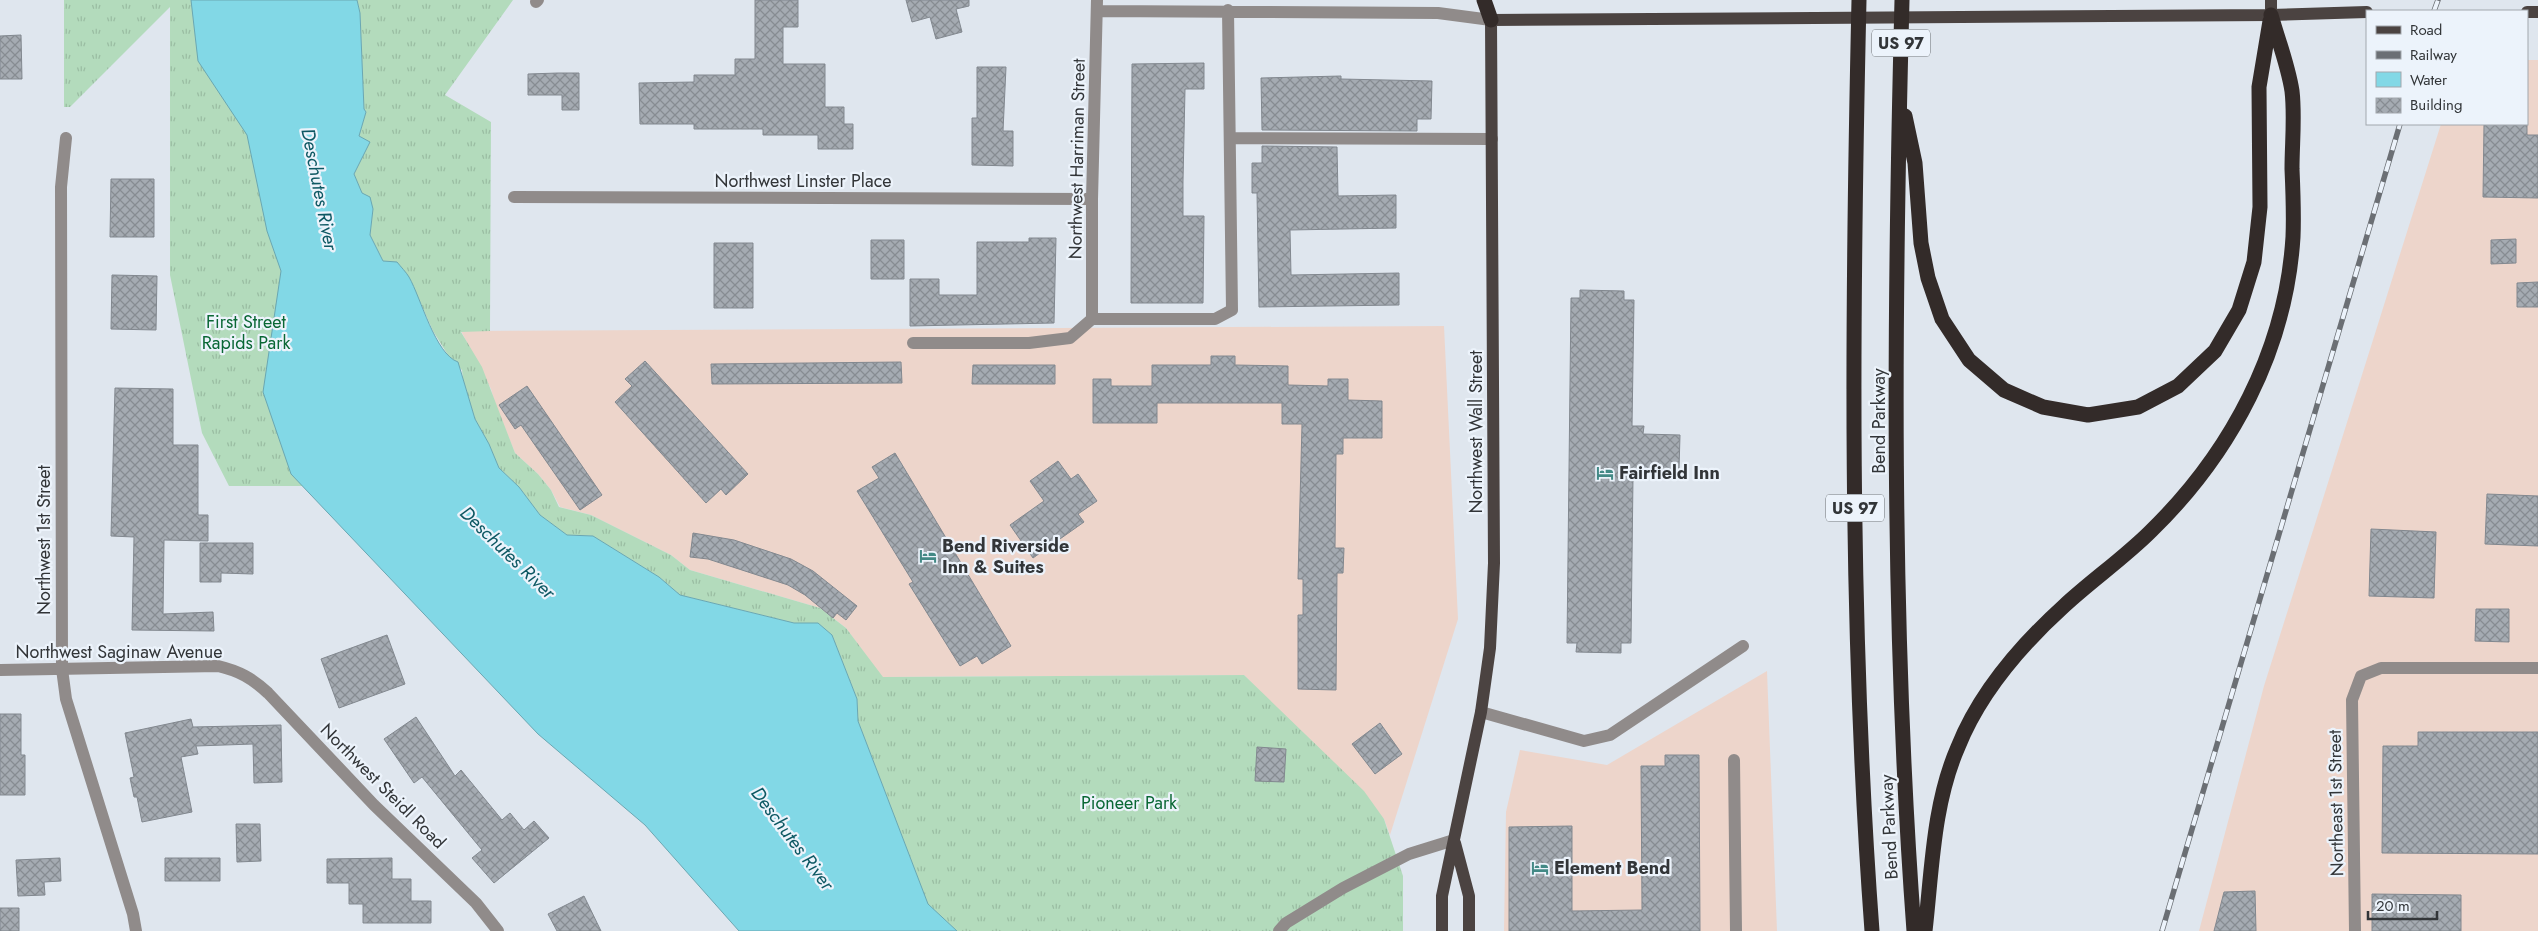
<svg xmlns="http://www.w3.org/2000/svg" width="2538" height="931" font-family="Jost,sans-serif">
<defs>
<pattern id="grass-tufts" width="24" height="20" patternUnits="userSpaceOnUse" patternTransform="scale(1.25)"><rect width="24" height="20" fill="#b3dbbc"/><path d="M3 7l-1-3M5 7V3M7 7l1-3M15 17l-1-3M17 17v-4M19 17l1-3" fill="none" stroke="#9abda2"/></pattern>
<pattern id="building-cross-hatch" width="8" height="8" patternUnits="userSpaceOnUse" patternTransform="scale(1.25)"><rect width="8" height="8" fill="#a5abb2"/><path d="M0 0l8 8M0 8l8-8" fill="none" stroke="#878c92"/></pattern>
</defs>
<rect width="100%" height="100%" fill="#dfe6ee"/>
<!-- commercial -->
<path fill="#edd5cb" d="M 2527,60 L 2538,60 L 2538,931 L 2199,931 L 2264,686 L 2441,124 L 2527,124 Z
M 1444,326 L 1458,619 L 1390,835 L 1384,819 L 1244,675 L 882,677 L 846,628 L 820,608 L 690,570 L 671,555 L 591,515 L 560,507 L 551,490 L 538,474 L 515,453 L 495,404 L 491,389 L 461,331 Z
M 1767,671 L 1777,931 L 1504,931 L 1506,812 L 1520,750 L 1607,765 Z"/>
<!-- grass -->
<path fill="url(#grass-tufts)" d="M 64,0 L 225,0 L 357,486 L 229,486 L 202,433 L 170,275 L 170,7 L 70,107 L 64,107 Z
M 357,0 L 513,0 L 445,95 L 491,122 L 490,331 L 461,332 L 482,367 L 515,453 L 538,474 L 551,490 L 559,507 L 591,515 L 671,555 L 690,570 L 820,608 L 846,628 L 883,677 L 1244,675 L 1364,791 L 1384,819 L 1403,876 L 1403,931 L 957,931 L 928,905 L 858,721 L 857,699 L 832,635 L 818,623 L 794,623 L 680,595 L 659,577 L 593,536 L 567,535 L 540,515 L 519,487 L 499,468 L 489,444 L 475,419 L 463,379 L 462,370 L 451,360 L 433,331 L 409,277 L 383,261 L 370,235 L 373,209 L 362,193 L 354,174 L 369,143 L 359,136 L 366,112 L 364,109 L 360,13 Z"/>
<!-- water -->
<path fill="#82d8e6" stroke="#6aa7b2" d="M 191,0 L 357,0 L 360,13 L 364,109 L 366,112 L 359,136 L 370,142 L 354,174 L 362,193 L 370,197 L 373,209 L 370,235 L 383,261 L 397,262 C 401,267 406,272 409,277 C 421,298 435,354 458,362 L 475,419 L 489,444 L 499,468 L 519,487 L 540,515 L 567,535 L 593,536 L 659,577 L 680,595 L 794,623 L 818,623 L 832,635 L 857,699 L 858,721 L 928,904 L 957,931 L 739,931 L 645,825 L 538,734 L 291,474 L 263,392 L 281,271 L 267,231 L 247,135 L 198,61 Z"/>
<!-- building -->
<path fill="url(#building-cross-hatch)" stroke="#82888f" d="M 755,0 L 798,0 L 798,27 L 783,27 L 783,64 L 825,64 L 825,107 L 844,107 L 844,124 L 853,124 L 853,149 L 818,149 L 818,135 L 763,135 L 763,129 L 694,129 L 694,124 L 640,124 L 639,83 L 694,82 L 694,75 L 735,75 L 735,59 L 755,59 Z
M 906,0 L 969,0 L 969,6 L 956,9 L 962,32 L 936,39 L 930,17 L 912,22 Z
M 21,35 L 22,79 L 0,79 L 0,36 Z
M 1204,63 L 1204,89 L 1185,89 L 1183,181 L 1183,216 L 1204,216 L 1203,303 L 1131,303 L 1132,64 Z
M 977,67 L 1006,67 L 1003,131 L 1013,131 L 1013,166 L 972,165 L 972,118 L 977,118 Z
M 558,73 L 579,73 L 579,110 L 562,110 L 562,95 L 528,95 L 528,74 Z
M 1341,76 L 1341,79 L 1432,81 L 1431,119 L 1417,119 L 1417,131 L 1262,130 L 1261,78 Z
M 2484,124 L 2527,124 L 2527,135 L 2538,135 L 2538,198 L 2483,197 Z
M 1262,146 L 1337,147 L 1338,196 L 1396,195 L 1396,228 L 1290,230 L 1291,275 L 1399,273 L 1399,305 L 1259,307 L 1257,193 L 1252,193 L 1252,163 L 1262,163 Z
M 111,179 L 154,179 L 154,237 L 110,237 Z
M 1029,238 L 1056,238 L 1054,323 L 910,326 L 910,279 L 939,279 L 939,295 L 977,295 L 977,242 L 1029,242 Z
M 2516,239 L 2516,263 L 2491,264 L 2491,240 Z
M 871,240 L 904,240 L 904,279 L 871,279 Z
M 714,243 L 753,243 L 753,308 L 714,308 Z
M 112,275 L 157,276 L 156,330 L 111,329 Z
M 2538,282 L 2538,307 L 2517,307 L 2517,283 Z
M 1580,290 L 1624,291 L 1624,300 L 1634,300 L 1632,426 L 1644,426 L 1643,434 L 1680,435 L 1679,469 L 1642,469 L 1642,477 L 1633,477 L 1631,643 L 1621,643 L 1621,653 L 1576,652 L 1577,643 L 1567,643 L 1571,298 L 1580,298 Z
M 1211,356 L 1235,356 L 1235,365 L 1288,366 L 1288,385 L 1328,386 L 1328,379 L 1348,379 L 1348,400 L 1382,401 L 1382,438 L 1343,438 L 1343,454 L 1336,454 L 1335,548 L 1344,548 L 1343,573 L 1337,573 L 1336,690 L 1298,689 L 1298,615 L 1303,615 L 1303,579 L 1298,579 L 1302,424 L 1282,424 L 1282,403 L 1157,403 L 1157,423 L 1093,423 L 1093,379 L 1111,379 L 1111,386 L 1152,386 L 1152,365 L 1211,365 Z
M 645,361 L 748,474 L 726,495 L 721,489 L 706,503 L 615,402 L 632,386 L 625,379 Z
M 901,362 L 902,383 L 712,384 L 711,364 Z
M 973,365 L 1055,365 L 1055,384 L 972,384 Z
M 527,386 L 602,495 L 580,510 L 521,425 L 515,429 L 499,405 Z
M 115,388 L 173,389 L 173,445 L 198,445 L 198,515 L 208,515 L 208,541 L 164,540 L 163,614 L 213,612 L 214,631 L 132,630 L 134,537 L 111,536 Z
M 895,453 L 1011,646 L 982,664 L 977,656 L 960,666 L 909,584 L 913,582 L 857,491 L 879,478 L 872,467 Z
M 1058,461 L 1071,479 L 1078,474 L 1097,501 L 1078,514 L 1084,522 L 1033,558 L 1010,525 L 1044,501 L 1030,481 Z
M 2487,494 L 2538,496 L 2538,546 L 2485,544 Z
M 2371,529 L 2436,532 L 2434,598 L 2369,596 Z
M 693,533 L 734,540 L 791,559 L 813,571 L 857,606 L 846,620 L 837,613 L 833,618 L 805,595 L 788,585 L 708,559 L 690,557 Z
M 200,543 L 253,543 L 253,574 L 221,573 L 221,582 L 200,582 Z
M 2476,609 L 2509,609 L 2509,642 L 2475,641 Z
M 387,635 L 405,684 L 339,708 L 321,659 Z
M 0,714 L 21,714 L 21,755 L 25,755 L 25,795 L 0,795 Z
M 416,717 L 455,776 L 461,770 L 502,820 L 510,813 L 524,830 L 534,821 L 549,838 L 494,883 L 472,858 L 482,850 L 422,777 L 414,783 L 384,739 Z
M 191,719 L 193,727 L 281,725 L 282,782 L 254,783 L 253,744 L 196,746 L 198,754 L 181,757 L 192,812 L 142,822 L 137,797 L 134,797 L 130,778 L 134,777 L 125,733 Z
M 1380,723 L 1402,754 L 1375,774 L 1352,744 Z
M 2418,732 L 2538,732 L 2538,854 L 2382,853 L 2383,746 L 2418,746 Z
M 1257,747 L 1286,749 L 1284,782 L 1255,781 Z
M 1665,755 L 1699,755 L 1700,931 L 1509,931 L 1509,827 L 1572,826 L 1572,911 L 1642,910 L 1641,766 L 1665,766 Z
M 236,824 L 260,824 L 261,861 L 237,862 Z
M 60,858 L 61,881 L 44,882 L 45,895 L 18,896 L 16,860 Z
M 165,858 L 220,858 L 220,881 L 165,881 Z
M 392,858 L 392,879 L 411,879 L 411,901 L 431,901 L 431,923 L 363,923 L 363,904 L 349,904 L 349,883 L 327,883 L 327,859 Z
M 2255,891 L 2256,931 L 2214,931 L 2224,892 Z
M 2372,894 L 2461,895 L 2461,931 L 2372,931 Z
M 584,896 L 601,931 L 557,931 L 548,914 Z
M 0,908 L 19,908 L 19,931 L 0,931 Z"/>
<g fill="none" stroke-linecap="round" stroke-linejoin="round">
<!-- minor -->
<path stroke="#908b8a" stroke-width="12" d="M 536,2 L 538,0
M 1097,11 L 1438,13 L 1491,20
M 66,138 L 61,187 L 62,669 L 66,699 L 133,914 L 136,931
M 1230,138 L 1492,139
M 514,197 L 1092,199
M 1092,319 L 1092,199 L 1097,0
M 913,343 L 1029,343 L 1070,338 L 1092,319 L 1215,319 L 1232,310 L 1228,10
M 0,670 L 218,666 C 239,671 252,678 268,693 L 374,805 L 476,903 L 498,931
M 1481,712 L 1584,741 L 1610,735 L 1743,646
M 1734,760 L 1736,931
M 1279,931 L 1286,923 L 1343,888 L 1409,854 L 1454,840
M 2355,931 L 2352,700 L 2361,676 L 2381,668 L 2538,668"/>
<!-- major -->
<path stroke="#4b4341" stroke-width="12" d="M 2527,12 L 2538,12
M 2271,15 L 2271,0
M 1455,843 L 1469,896 L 1469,931
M 1442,931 L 1442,896 L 1481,712 L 1490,648 L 1494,563 L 1491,20 L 2271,15 L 2367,12"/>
<!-- highway -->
<path stroke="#332b29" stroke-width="15" d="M 1484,0 L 1491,20
M 1859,0 C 1852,310 1849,622 1872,931
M 1902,0 C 1894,310 1891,622 1914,931
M 1905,116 L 1915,163 L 1921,243 L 1928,278 L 1942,319 L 1969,360 L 2004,390 L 2043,407 L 2088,415 L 2138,407 L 2178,386 L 2215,351 L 2239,310 L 2254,262 L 2260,207 L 2259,87 L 2270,21
M 1925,931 C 1932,870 1933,804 1958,747 C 1980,692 2021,645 2064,606 C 2092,580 2124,558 2151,531 C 2231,453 2286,350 2293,237 C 2294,214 2293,191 2292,169 C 2292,144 2295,116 2292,91 C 2288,65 2278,40 2271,15"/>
<!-- rail casing -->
<g stroke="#6b6f74" stroke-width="5.5">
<path id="rail" d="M 2434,11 L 2438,0
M 2162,931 L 2400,124"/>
</g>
<!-- rail -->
<use href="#rail" stroke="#ecf3fb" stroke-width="4" stroke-dasharray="11" stroke-linecap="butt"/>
</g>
<!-- icons -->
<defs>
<g id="hotel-bare" transform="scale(1.35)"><path d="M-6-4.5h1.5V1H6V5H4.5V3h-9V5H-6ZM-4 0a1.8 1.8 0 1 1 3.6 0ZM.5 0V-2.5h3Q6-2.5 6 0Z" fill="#428985" stroke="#ecf3fb" stroke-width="2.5" paint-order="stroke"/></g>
</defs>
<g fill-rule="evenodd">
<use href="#hotel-bare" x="1605" y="473"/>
<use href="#hotel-bare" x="928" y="556"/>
<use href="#hotel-bare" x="1540" y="868"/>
</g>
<g text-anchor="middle" stroke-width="4.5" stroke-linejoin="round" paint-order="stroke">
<!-- shield labels -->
<g fill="#ecf3fb" stroke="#6a6e72" stroke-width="1">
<rect x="1872" y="29.5" width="58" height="27" rx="4"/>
<rect x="1826" y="494.5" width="58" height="27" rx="4"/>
</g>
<g font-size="16" font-weight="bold" fill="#323538">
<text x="1901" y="49">US 97</text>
<text x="1855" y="514">US 97</text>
</g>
<!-- street labels -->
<g font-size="18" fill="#323538" stroke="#ecf3fb">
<text transform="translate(1077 159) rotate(-89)" y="6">Northwest Harriman Street</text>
<text x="803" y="187">Northwest Linster Place</text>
<text transform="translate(1879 421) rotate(-90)" y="6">Bend Parkway</text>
<text transform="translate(1476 432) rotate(-90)" y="6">Northwest Wall Street</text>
<text transform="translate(44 540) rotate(-90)" y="6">Northwest 1st Street</text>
<text x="119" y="658">Northwest Saginaw Avenue</text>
<text transform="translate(383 786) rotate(45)" y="6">Northwest Steidl Road</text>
<text transform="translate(2336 803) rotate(-91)" y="6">Northeast 1st Street</text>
<text transform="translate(1889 827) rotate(-93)" y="6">Bend Parkway</text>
</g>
<!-- park labels -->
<g font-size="18" fill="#096734" stroke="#ecf3fb">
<text x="246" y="328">First Street<tspan x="246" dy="21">Rapids Park</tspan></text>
<text x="1129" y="809">Pioneer Park</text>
</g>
<!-- poi labels -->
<g font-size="18" font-weight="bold" fill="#323538" stroke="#ecf3fb" text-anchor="start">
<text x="1619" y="479">Fairfield Inn</text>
<text x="942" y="552">Bend Riverside<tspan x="942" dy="21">Inn &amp; Suites</tspan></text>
<text x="1554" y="874">Element Bend</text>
</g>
<!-- water labels -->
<g font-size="19" font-style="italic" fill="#0d5863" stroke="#ecf3fb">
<text transform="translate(320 189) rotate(79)" y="7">Deschutes River</text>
<text transform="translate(508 552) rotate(44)" y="7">Deschutes River</text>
<text transform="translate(793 838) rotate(53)" y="7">Deschutes River</text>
</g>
</g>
<!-- legend -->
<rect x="2366" y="10" width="162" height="115" fill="#ecf3fb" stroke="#a2a7ad"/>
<rect x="2376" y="26" width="25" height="8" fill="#4b4341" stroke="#a2a7ad"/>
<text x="2410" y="35" font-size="15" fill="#323538">Road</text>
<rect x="2376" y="51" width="25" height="8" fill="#6b6f74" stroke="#a2a7ad"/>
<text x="2410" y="60" font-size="15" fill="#323538">Railway</text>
<rect x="2376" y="72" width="25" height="15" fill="#82d8e6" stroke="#a2a7ad"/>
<text x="2410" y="85" font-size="15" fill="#323538">Water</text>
<rect x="2376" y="98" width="25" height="15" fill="url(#building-cross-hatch)" stroke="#a2a7ad"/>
<text x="2410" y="110" font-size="15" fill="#323538">Building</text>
<!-- scale -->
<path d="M2368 911v8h69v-8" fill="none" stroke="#323538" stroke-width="2.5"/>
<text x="2376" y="911" font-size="15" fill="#323538" stroke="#ecf3fb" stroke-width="4" paint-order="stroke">20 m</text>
</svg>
